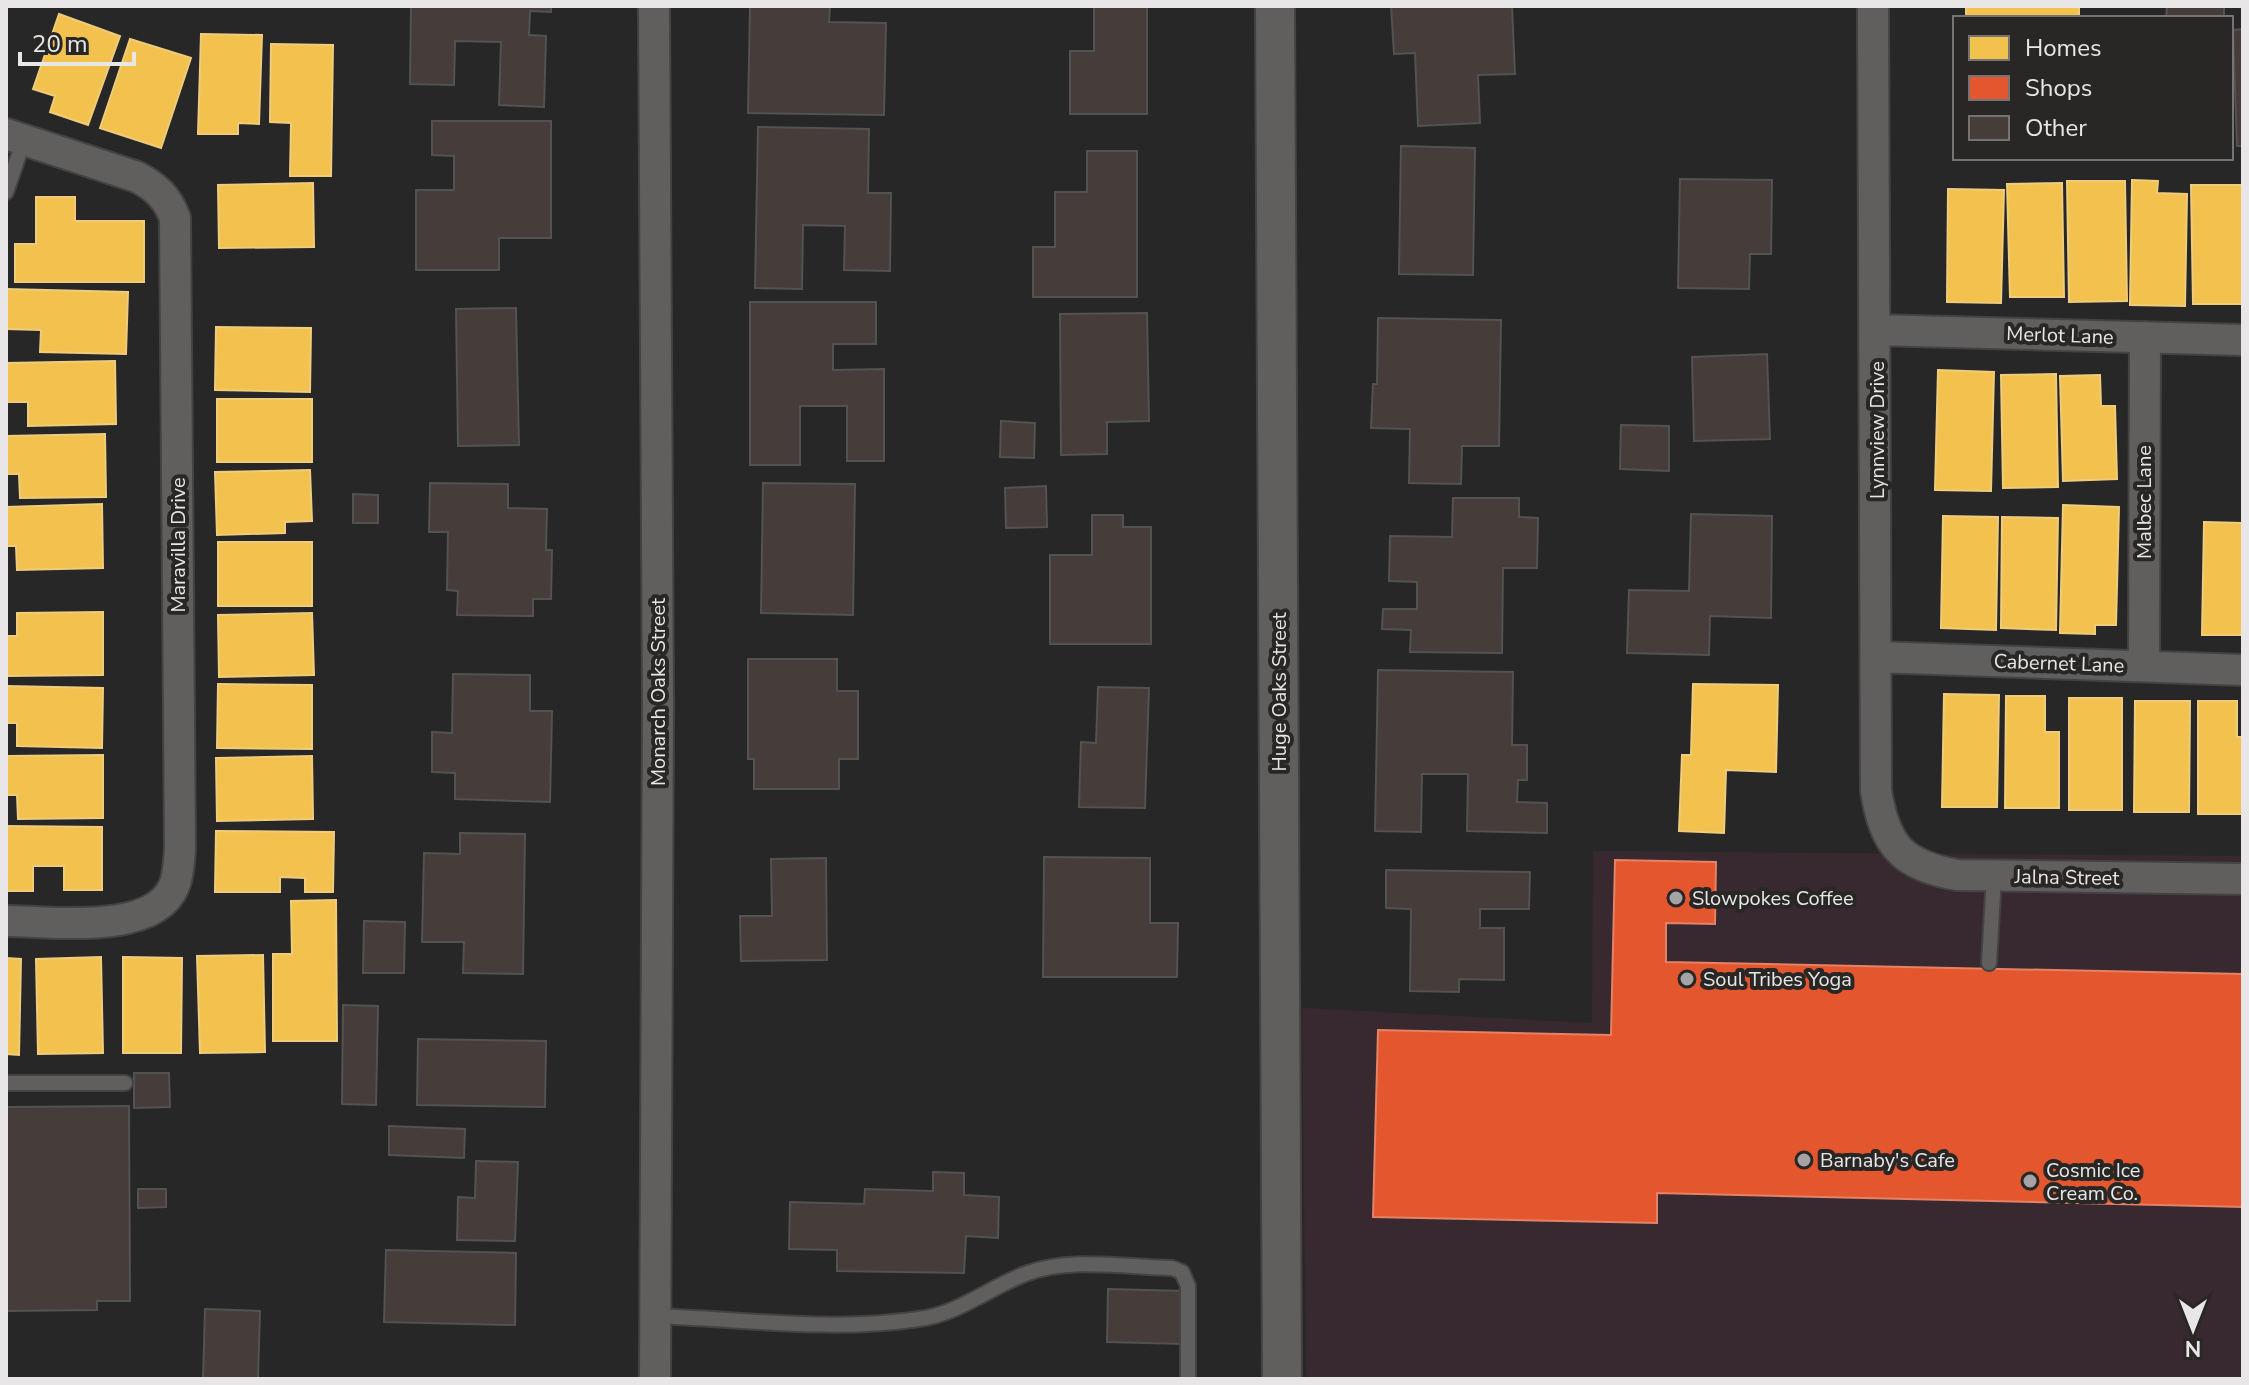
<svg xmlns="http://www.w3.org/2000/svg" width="2249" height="1385" font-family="'Nunito Sans',sans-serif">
<rect width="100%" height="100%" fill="#282727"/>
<!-- commercial -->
<path fill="#382931" d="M 1593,851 L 2243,856 L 2243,1379 L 1306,1379 L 1302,1008 L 1592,1023 Z"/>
<!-- homes -->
<path fill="#f2c14e" stroke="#efcc7c" stroke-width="2" d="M 1966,6 L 2079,6 L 2079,18 L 1966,18 Z
M 59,14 L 120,36 L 88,125 L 50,112 L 55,96 L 33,89 Z
M 201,34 L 262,35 L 259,124 L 238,123 L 238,134 L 198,134 Z
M 130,39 L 191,58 L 161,148 L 100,128 Z
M 271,44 L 333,45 L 331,176 L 290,176 L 291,123 L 270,122 Z
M 2132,180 L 2158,181 L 2157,193 L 2187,194 L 2185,306 L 2130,305 Z
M 2067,181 L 2125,181 L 2127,301 L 2069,302 Z
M 313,183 L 314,247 L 219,248 L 218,185 Z
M 2062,183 L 2064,297 L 2010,297 L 2007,184 Z
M 2191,185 L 2243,185 L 2243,304 L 2193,304 Z
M 1948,189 L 2004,190 L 2001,303 L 1947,302 Z
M 36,197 L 75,197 L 75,221 L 144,221 L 144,282 L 15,282 L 15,244 L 36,244 Z
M 6,289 L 128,292 L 126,354 L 40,352 L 41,330 L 6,329 Z
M 216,327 L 311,328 L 310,392 L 215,390 Z
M 115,361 L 116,424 L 28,426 L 28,402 L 6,402 L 6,363 Z
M 1938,370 L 1994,372 L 1991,491 L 1935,490 Z
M 2056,374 L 2058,487 L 2003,488 L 2001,375 Z
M 2100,375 L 2101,406 L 2115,406 L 2117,479 L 2063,481 L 2060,376 Z
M 217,399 L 312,399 L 312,462 L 217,462 Z
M 105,434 L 106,497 L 20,498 L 19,474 L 6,474 L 6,436 Z
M 310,470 L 312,521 L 285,522 L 285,533 L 217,535 L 215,472 Z
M 102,504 L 103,568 L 17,570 L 16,546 L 6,546 L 6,507 Z
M 2063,505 L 2119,507 L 2116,625 L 2095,625 L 2095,634 L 2060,633 Z
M 1943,516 L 1998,517 L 1996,630 L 1941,628 Z
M 2002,517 L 2058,518 L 2056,630 L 2001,628 Z
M 2204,522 L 2243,523 L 2243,635 L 2202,635 Z
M 218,542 L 312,542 L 312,606 L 218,606 Z
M 103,612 L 103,675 L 6,676 L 6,636 L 17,636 L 17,613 Z
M 312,613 L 314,675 L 219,677 L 218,615 Z
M 218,684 L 312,685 L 312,749 L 217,748 Z
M 1693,684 L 1778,685 L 1776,772 L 1726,770 L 1724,833 L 1679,831 L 1682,755 L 1691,755 Z
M 6,686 L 103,688 L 102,748 L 17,746 L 17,723 L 6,723 Z
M 1944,694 L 1999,695 L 1997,807 L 1942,807 Z
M 2006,696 L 2045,696 L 2045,732 L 2059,732 L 2059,808 L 2005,808 Z
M 2069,698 L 2122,698 L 2122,810 L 2069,810 Z
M 2135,701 L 2190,701 L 2189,812 L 2134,812 Z
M 2198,701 L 2237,701 L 2237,737 L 2243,737 L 2243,814 L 2198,814 Z
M 103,755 L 103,818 L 18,819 L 17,795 L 6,795 L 6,756 Z
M 312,756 L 313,819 L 217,821 L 216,758 Z
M 6,826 L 102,827 L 102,890 L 64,890 L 64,866 L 33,866 L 33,891 L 6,891 Z
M 216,831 L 334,832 L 333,892 L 305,892 L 305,878 L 280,877 L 280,892 L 215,892 Z
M 336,900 L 337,1041 L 273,1041 L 273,954 L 292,954 L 291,901 Z
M 263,955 L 265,1052 L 200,1053 L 197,956 Z
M 101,957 L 103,1053 L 38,1054 L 36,959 Z
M 123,957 L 182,958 L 181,1053 L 123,1053 Z
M 6,958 L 21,959 L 19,1055 L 6,1054 Z"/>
<!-- shops -->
<path fill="#e4572e" stroke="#e58265" stroke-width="2" d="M 1615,860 L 1716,862 L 1715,924 L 1666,923 L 1666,962 L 2243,974 L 2243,1207 L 1657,1193 L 1657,1223 L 1373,1217 L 1378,1030 L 1611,1035 Z"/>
<!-- building -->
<path fill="#463c39" stroke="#535252" stroke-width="2" d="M 411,6 L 551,6 L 551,12 L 530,11 L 529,35 L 546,36 L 544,107 L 499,105 L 501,42 L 455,41 L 454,85 L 410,84 Z
M 750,6 L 830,6 L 829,22 L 886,23 L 884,115 L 748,113 Z
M 1094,6 L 1147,6 L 1147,114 L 1070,114 L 1070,51 L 1094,51 Z
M 1391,6 L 1512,6 L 1515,74 L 1478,75 L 1480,123 L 1418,126 L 1415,53 L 1394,54 Z
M 2167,6 L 2224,6 L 2224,18 L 2166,18 Z
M 2243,29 L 2243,146 L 2237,146 L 2233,30 Z
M 432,121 L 551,121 L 551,238 L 499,238 L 499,270 L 416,270 L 416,190 L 454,190 L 454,156 L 432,155 Z
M 758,127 L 869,129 L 868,193 L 891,193 L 890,271 L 844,270 L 845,226 L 803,225 L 802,289 L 755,288 Z
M 1401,146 L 1475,148 L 1473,275 L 1399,274 Z
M 1087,151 L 1137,151 L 1137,297 L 1033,297 L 1033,247 L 1055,247 L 1055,192 L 1087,192 Z
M 1680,179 L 1772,180 L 1771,254 L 1750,254 L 1749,289 L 1678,288 Z
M 750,302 L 876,302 L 876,344 L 833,344 L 833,370 L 884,369 L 884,461 L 847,461 L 847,406 L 800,406 L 800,465 L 750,465 Z
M 516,308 L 519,445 L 458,446 L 456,309 Z
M 1147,313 L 1149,421 L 1107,422 L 1107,454 L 1061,455 L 1060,314 Z
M 1378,318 L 1501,320 L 1499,446 L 1462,446 L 1461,484 L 1409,483 L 1410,429 L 1371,428 L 1373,384 L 1377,384 Z
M 1767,354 L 1770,439 L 1694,441 L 1692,357 Z
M 1001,421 L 1035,423 L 1034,458 L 1000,457 Z
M 1621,425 L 1669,426 L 1669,471 L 1620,469 Z
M 430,483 L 508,484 L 508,508 L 547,509 L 546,550 L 552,550 L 551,599 L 533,599 L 533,616 L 457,615 L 458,591 L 447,590 L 448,532 L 429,532 Z
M 763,483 L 855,484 L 853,615 L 761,613 Z
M 1046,486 L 1047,527 L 1006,528 L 1005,488 Z
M 353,494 L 378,495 L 378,523 L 353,523 Z
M 1453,498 L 1519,498 L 1519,517 L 1538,518 L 1537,568 L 1503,568 L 1502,653 L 1410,652 L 1411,630 L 1382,629 L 1383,609 L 1417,609 L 1417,582 L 1389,581 L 1390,536 L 1452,537 Z
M 1691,514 L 1772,516 L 1771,618 L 1710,616 L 1709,655 L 1627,653 L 1629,590 L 1689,591 Z
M 1092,515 L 1123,515 L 1123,527 L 1151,527 L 1151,644 L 1050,644 L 1050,555 L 1092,555 Z
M 748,659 L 837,659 L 837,691 L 858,691 L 858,759 L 839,759 L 839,789 L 754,789 L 754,759 L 748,759 Z
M 1378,670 L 1513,672 L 1512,745 L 1527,745 L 1527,780 L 1518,780 L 1517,802 L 1547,803 L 1547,833 L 1467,831 L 1468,774 L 1422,774 L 1421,832 L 1375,831 Z
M 453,674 L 530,675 L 530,711 L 552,711 L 550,802 L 455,799 L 455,773 L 432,772 L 432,732 L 452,733 Z
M 1098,687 L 1149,688 L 1145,808 L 1079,807 L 1081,742 L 1096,743 Z
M 460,833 L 525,834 L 523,974 L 463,973 L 464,942 L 422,942 L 424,853 L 460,854 Z
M 1044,857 L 1150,858 L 1150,923 L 1178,923 L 1177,977 L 1043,977 Z
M 826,858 L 827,960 L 741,961 L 740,916 L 772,916 L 771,859 Z
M 1386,870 L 1530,872 L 1529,909 L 1480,909 L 1480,928 L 1504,928 L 1504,980 L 1459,979 L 1459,992 L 1410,991 L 1411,909 L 1386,908 Z
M 364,921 L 405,922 L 404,973 L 363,973 Z
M 343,1005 L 378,1006 L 376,1105 L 342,1104 Z
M 418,1039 L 546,1041 L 545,1107 L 417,1105 Z
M 134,1073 L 169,1073 L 170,1107 L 134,1108 Z
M 129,1106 L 130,1301 L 97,1301 L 97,1310 L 6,1311 L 6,1107 Z
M 389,1126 L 465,1129 L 464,1158 L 389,1155 Z
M 476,1161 L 518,1162 L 515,1241 L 457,1240 L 458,1197 L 475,1198 Z
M 933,1172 L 964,1173 L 964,1195 L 999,1197 L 998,1238 L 966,1236 L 964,1273 L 837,1271 L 837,1250 L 789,1249 L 790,1202 L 864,1204 L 865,1189 L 933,1191 Z
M 138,1189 L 166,1189 L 166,1207 L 138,1208 Z
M 386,1250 L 516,1253 L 515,1325 L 384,1322 Z
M 1108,1289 L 1185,1291 L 1184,1344 L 1107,1342 Z
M 205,1309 L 260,1311 L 258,1379 L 203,1379 Z"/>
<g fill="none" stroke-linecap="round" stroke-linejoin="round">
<!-- service casing -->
<g stroke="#444343" stroke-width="18">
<path id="service" d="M 6,192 L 24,140
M 1989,963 L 1994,876
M 6,1083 L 125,1083
M 655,1316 C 742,1319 832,1332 919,1319 C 958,1314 989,1288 1025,1274 C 1069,1257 1126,1267 1172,1268 L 1182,1272 L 1188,1286 L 1188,1379"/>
</g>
<!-- minor casing -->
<g stroke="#444343" stroke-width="34">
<path id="minor" d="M 654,6 L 658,704 L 655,1379
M 1873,6 L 1876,791 C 1885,846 1902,865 1957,875 L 2243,879
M 6,134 L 137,177 C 156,187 167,197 175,218 L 180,848 C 179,861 179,874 174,886 C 153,936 52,921 6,921
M 1877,330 L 2243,340
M 1876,657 L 2243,670
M 2144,666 L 2145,337"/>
</g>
<!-- tertiary casing -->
<g stroke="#444343" stroke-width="42">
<path id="tertiary" d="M 1275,6 L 1282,1379"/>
</g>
<!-- service -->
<use href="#service" stroke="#605f5e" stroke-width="14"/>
<!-- minor -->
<use href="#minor" stroke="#605f5e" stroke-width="30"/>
<!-- tertiary -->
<use href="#tertiary" stroke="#605f5e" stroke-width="38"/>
</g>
<!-- markers -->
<g fill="#a5a3a3" stroke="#292726" stroke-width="3">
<circle cx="1676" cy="898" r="8"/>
<circle cx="1687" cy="979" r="8"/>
<circle cx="1804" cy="1160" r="8"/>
<circle cx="2030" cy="1181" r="8"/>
</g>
<g text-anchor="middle" stroke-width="8" stroke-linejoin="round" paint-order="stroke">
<!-- street labels -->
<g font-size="20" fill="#e8e6e6" stroke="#292726">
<text transform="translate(2060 335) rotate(2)" y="7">Merlot Lane</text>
<text transform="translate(1877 430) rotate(-90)" y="7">Lynnview Drive</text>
<text transform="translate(2144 502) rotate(-90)" y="7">Malbec Lane</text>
<text transform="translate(178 545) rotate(-90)" y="7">Maravilla Drive</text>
<text transform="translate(2059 663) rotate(2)" y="7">Cabernet Lane</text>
<text transform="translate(658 692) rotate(-90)" y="7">Monarch Oaks Street</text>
<text transform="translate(1279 692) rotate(-90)" y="7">Huge Oaks Street</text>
<text transform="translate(2067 877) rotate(1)" y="7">Jalna Street</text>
</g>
<!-- poi labels -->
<g font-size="20" fill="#e8e6e6" stroke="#292726" text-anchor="start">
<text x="1692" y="905">Slowpokes Coffee</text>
<text x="1703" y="986">Soul Tribes Yoga</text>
<text x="1820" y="1167">Barnaby's Cafe</text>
<text x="2046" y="1177">Cosmic Ice<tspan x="2046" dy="23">Cream Co.</tspan></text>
</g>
</g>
<!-- border -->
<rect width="2249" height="1385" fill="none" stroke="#e8e6e6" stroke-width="16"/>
<!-- legend -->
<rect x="1953" y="16" width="280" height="144" fill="#292726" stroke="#757373" stroke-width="2"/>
<rect x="1969" y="36" width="40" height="24" fill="#f2c14e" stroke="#757373" stroke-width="2"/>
<text x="2025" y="56" font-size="24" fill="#e8e6e6">Homes</text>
<rect x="1969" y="76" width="40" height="24" fill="#e4572e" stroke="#757373" stroke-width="2"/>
<text x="2025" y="96" font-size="24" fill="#e8e6e6">Shops</text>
<rect x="1969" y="116" width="40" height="24" fill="#463c39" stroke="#757373" stroke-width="2"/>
<text x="2025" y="136" font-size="24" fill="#e8e6e6">Other</text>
<!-- north arrow -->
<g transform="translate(2193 1329) rotate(180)" stroke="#292726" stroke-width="6" paint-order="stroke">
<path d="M0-6L14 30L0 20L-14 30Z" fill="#e8e6e6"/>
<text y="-12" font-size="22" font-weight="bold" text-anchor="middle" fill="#e8e6e6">N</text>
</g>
<!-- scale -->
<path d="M20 52v12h114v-12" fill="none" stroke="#e8e6e6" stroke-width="4"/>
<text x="32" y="52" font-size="24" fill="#e8e6e6" stroke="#292726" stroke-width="6" paint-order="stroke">20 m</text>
</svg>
